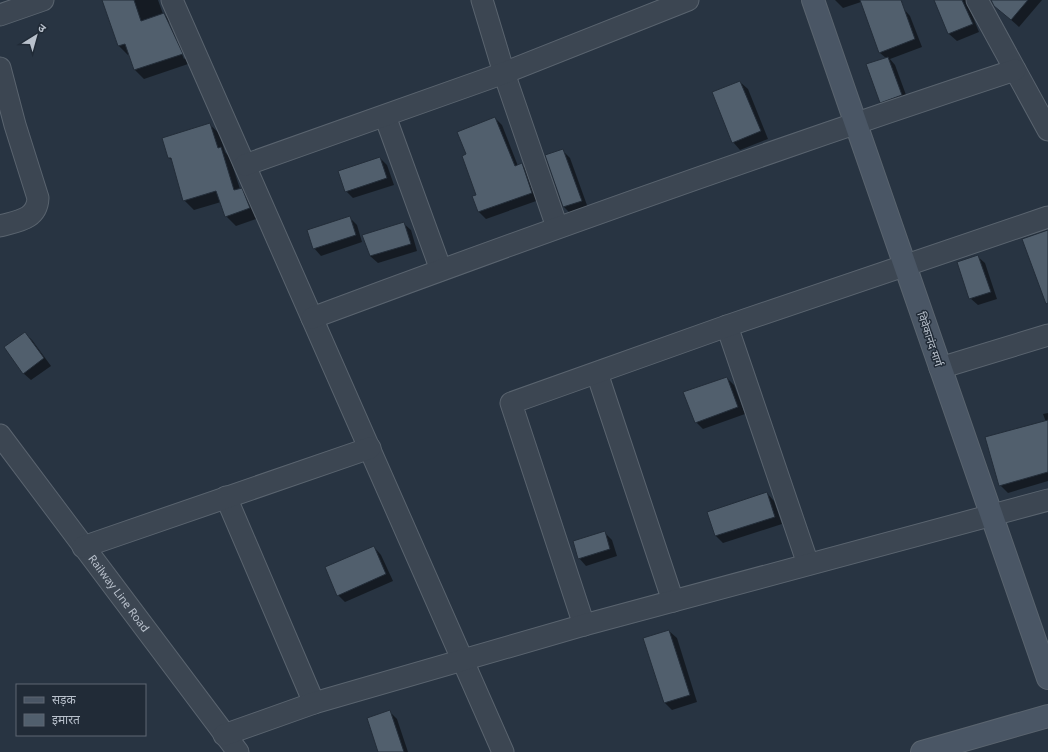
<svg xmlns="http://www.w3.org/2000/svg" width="1048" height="752" font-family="'Noto Sans','Noto Sans Devanagari',sans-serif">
<rect width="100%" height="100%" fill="#283442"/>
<!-- shadow -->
<path fill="#0007" fill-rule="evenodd" d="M 103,0 L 158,0 L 163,14 L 164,14 L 173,23 L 191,63 L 144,79 L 135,70 L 129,54 L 128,55 L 119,46 ZM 168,23 L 170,23 L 186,58 L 184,59 Z
M 835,0 L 887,0 L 903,8 L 910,16 L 922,47 L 890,59 L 895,65 L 909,103 L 888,110 L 880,102 L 886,58 L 880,53 L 861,2 L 843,8 Z
M 935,0 L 966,0 L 979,32 L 957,41 L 949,34 Z
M 997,0 L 1042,0 L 1019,27 L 1001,11 Z
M 740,82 L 748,89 L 768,139 L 740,150 L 733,142 Z
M 495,118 L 502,125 L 518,166 L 522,165 L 530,172 L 539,200 L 486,219 L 479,212 L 477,195 L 467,155 Z
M 209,124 L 219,133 L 225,152 L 230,158 L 240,189 L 241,189 L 251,198 L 259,218 L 236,226 L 226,216 L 221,202 L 194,210 L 184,200 L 173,161 L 169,158 Z
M 562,150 L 570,158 L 588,208 L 571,214 L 564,207 Z
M 380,158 L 387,165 L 394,185 L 353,198 L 346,191 Z
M 349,217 L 357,225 L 362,242 L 321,256 L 314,248 Z
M 403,223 L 411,230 L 417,251 L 378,263 L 370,256 L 364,235 Z
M 977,256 L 985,263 L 997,299 L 978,305 L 970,298 Z
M 25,333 L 32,340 L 51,366 L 31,380 L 23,373 Z
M 727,378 L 734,385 L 745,414 L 703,429 L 696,422 Z
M 1048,413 L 1048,481 L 1008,493 L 1000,485 L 1046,422 L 1043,414 Z
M 767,493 L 774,501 L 782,524 L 723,543 L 716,536 L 708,513 Z
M 604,532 L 612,540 L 617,556 L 586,566 L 579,558 Z
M 374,547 L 381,555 L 393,581 L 345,602 L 338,595 Z
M 669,631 L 677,638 L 697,702 L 672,710 L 665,703 Z
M 389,711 L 397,719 L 408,752 L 379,752 Z"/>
<!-- building -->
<path fill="#515f6d" stroke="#232d39" d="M 102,0 L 134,0 L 141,21 L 164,13 L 183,54 L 134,70 L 125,44 L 118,46 Z
M 860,0 L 901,0 L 915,39 L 879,53 Z
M 934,0 L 962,0 L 973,24 L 948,34 Z
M 991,0 L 1028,0 L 1011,20 L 994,6 Z
M 888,57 L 902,95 L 880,103 L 866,64 Z
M 740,81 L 761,131 L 732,143 L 712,92 Z
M 495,117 L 515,166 L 522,163 L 532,193 L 478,212 L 472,196 L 476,195 L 462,156 L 466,154 L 457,132 Z
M 210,123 L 218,148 L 221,147 L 234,190 L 242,188 L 250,208 L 225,217 L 216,191 L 183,201 L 171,158 L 168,158 L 162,138 Z
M 563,149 L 582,201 L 563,207 L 545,155 Z
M 380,157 L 387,178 L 345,192 L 338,171 Z
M 350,216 L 356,235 L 313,249 L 307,230 Z
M 404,222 L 411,244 L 370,256 L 362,235 Z
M 1048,230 L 1048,303 L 1046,304 L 1022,239 Z
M 978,255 L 991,292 L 969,299 L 957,262 Z
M 25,332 L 44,358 L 23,374 L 4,347 Z
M 727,377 L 738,407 L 695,423 L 683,392 Z
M 1048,420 L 1048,472 L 999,486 L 985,437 Z
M 767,492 L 775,517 L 715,536 L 707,512 Z
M 605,531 L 610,549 L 578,559 L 573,541 Z
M 374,546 L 386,574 L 337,596 L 325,567 Z
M 669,630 L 690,695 L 664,703 L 643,638 Z
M 390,710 L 404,752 L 378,752 L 367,718 Z"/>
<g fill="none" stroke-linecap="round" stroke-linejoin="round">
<!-- street casing -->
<g stroke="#5a646f" stroke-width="23">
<g id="street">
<path d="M 172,0 L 503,752"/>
<path d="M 482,0 L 504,73 L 557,227"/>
<path d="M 977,0 L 1048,130"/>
<path d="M 0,15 L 43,0"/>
<path d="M 0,68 L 15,125 L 38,198 C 37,220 17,221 0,226"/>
<path d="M 385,116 L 441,270"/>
<path d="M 245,165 L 504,73 L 688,0"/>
<path d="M 312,318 C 545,231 779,148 1015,70"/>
<path d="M 727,326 L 808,564"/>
<path d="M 940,368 L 1048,335"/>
<path d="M 597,373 L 673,601"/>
<path id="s1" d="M 0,435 L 238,752"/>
<path d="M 226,497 L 314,703"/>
<path d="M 83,547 L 370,448"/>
<path d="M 584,625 L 511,403 L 727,326 L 1048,217"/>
<path d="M 224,735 L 314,703 L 584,625 L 1048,500"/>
</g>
</g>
<!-- secondary casing -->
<g stroke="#5a646f" stroke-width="24">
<path id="secondary" d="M 813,0 L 1048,678
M 922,752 L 1048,716"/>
</g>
<!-- street -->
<use href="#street" stroke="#3c4652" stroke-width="21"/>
<!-- secondary -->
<use href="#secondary" stroke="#4a5665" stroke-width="22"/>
</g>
<g text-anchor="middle" stroke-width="3" stroke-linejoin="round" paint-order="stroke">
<!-- street labels -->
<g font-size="11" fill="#b9c1cc" stroke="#212b37">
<text transform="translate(930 339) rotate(71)" y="4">विवेकानंद मार्ग</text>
<text dy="4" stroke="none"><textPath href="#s1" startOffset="198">Railway Line Road</textPath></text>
</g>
</g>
<!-- legend -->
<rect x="16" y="684" width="130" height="52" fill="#212b37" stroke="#5e6773"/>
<rect x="24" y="697" width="20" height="6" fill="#4a5665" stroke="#5e6773"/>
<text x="52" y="704" font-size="12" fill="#b9c1cc">सड़क</text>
<rect x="24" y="714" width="20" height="12" fill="#515f6d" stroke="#5e6773"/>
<text x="52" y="724" font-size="12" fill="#b9c1cc">इमारत</text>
<!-- north arrow -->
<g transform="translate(36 36) rotate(37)" stroke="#212b37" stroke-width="3" paint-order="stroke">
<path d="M0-3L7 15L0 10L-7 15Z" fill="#b9c1cc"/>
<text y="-6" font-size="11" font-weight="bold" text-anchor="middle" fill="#b9c1cc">उ</text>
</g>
</svg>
